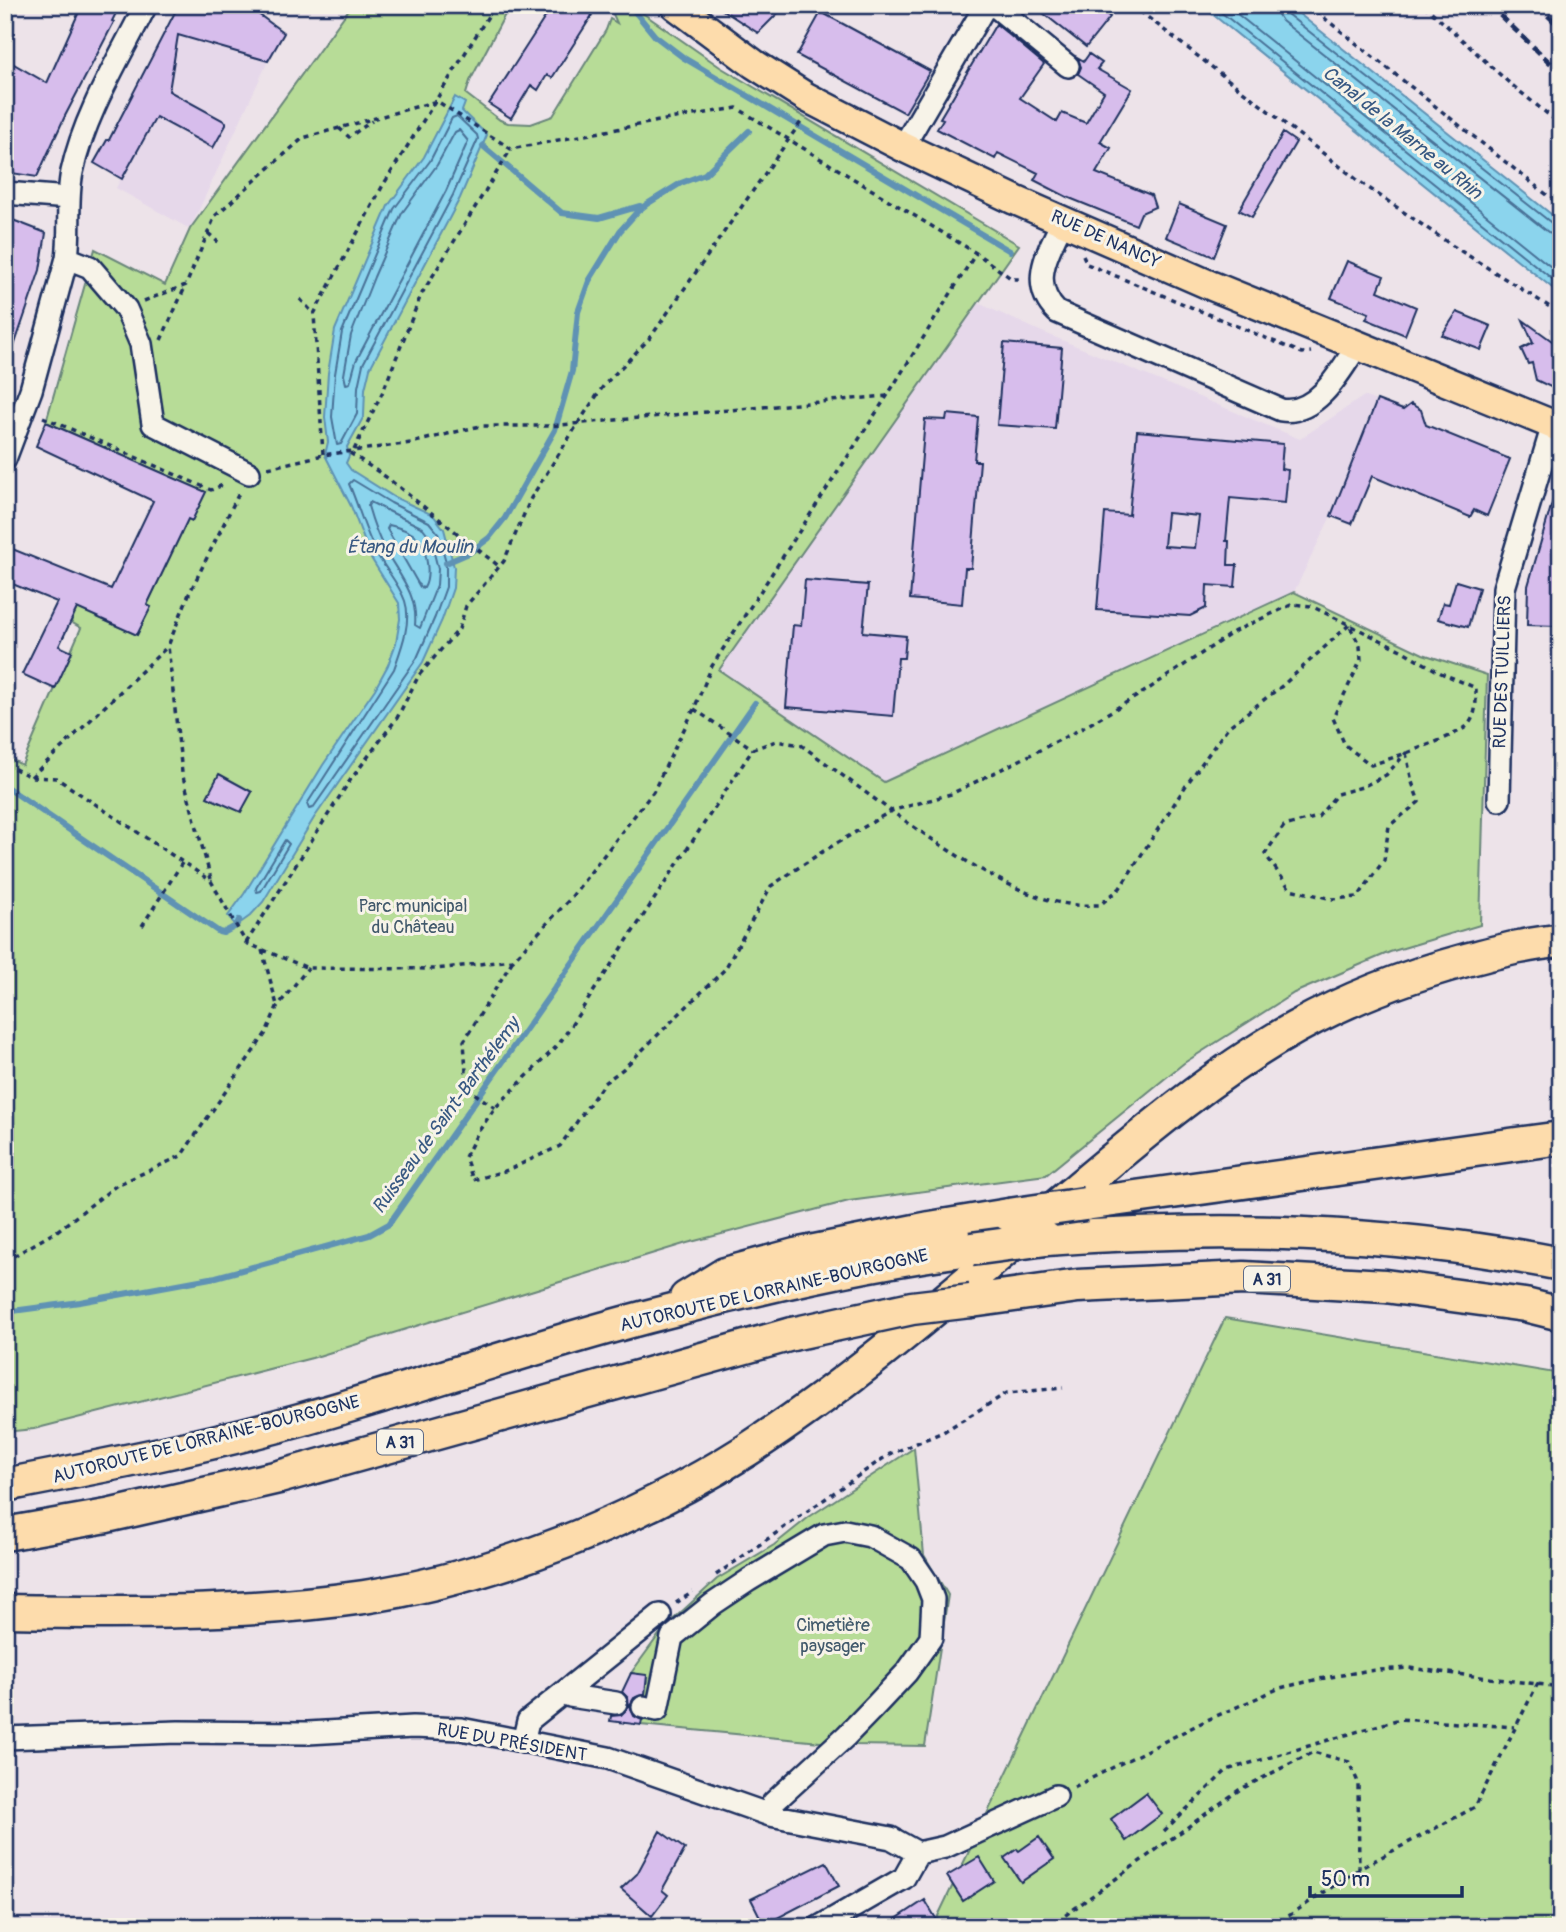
<svg xmlns="http://www.w3.org/2000/svg" width="1566" height="1932" font-family="Pangolin,sans-serif">
<rect width="100%" height="100%" fill="#ede3e9"/>
<filter id="ink" filterUnits="userSpaceOnUse"><feTurbulence type="fractalNoise" baseFrequency=".0143" numOctaves="2"/><feDisplacementMap in="SourceGraphic" scale="14" xChannelSelector="R" yChannelSelector="G"/><feConvolveMatrix kernelMatrix="1 2 1 2 8 2 1 2 1" color-interpolation-filters="sRGB"/></filter>
<g filter="url(#ink)">
<!-- built -->
<path fill="#e6d8ea" d="M 174,14 L 178,15 L 178,35 L 268,61 L 190,229 L 116,188 L 121,178 L 94,163 L 107,140 L 109,140 Z
M 978,303 L 1040,331 L 1300,439 L 1364,396 L 1376,401 L 1331,516 L 1294,592 L 884,782 L 719,670 Z"/>
<!-- green -->
<path fill="#b7dc97" stroke="#69867a" stroke-width="2" d="M 352,5 L 510,5 L 470,81 L 466,94 L 500,120 L 508,123 L 531,124 L 553,116 L 606,30 L 610,19 L 617,23 L 609,5 L 631,5 L 720,67 L 1019,245 L 719,670 L 884,782 L 1294,592 L 1423,654 L 1487,675 L 1480,925 L 1390,952 L 1294,993 L 1184,1063 L 1046,1175 L 849,1201 L 687,1243 L 312,1358 L 34,1429 L 5,1432 L 5,756 L 22,765 L 81,628 L 71,622 L 77,608 L 137,635 L 150,607 L 147,605 L 188,519 L 205,492 L 46,422 L 95,249 L 165,285 L 190,229 Z
M 1225,1318 L 1561,1374 L 1561,1927 L 939,1927 L 938,1916 Z
M 914,1448 L 924,1555 L 948,1595 L 925,1746 L 852,1745 L 641,1725 L 647,1676 L 631,1673 L 664,1628 L 717,1579 L 774,1545 L 809,1517 Z"/>
<!-- water -->
<path fill="#8bd4ed" stroke="#5e92b4" stroke-width="2" d="M 1201,5 L 1288,5 L 1561,222 L 1561,295 Z
M 455,97 L 465,103 L 462,111 L 487,135 L 460,198 L 370,368 L 365,389 L 364,416 L 347,447 L 349,456 L 346,463 L 351,470 L 394,497 L 433,515 L 444,529 L 454,567 L 453,588 L 442,620 L 423,662 L 314,818 L 263,902 L 250,916 L 236,926 L 228,916 L 244,894 L 323,765 L 375,689 L 388,665 L 396,643 L 400,619 L 399,603 L 371,558 L 351,506 L 325,455 L 328,442 L 325,417 L 328,373 L 335,330 L 388,206 L 424,157 Z"/>
<g fill="none" stroke-linecap="round" stroke-linejoin="round">
<!-- shore -->
<path stroke="#487197" stroke-width="2" d="M 1212,5 L 1561,286
M 1226,5 L 1561,275
M 1276,5 L 1277,13 L 1282,21 L 1548,232 L 1561,235
M 1285,5 L 1287,14 L 1554,225 L 1561,227
M 457,116 L 477,135 L 478,139 L 453,195 L 363,364 L 358,387 L 357,414 L 341,444 L 337,445 L 332,417 L 335,374 L 342,332 L 394,209 L 430,161 L 452,118 Z
M 459,130 L 468,141 L 446,191 L 356,361 L 350,383 L 346,384 L 344,375 L 351,335 L 374,277 L 402,213 L 437,165 L 455,132 Z
M 353,480 L 391,503 L 429,522 L 438,533 L 446,562 L 446,587 L 435,617 L 417,658 L 313,808 L 309,809 L 307,804 L 394,669 C 401,649 412,622 405,601 C 399,584 386,570 377,554 C 365,532 359,507 349,484 Z
M 370,502 L 423,528 L 430,537 L 438,569 L 437,585 L 420,628 L 415,625 C 418,594 398,574 384,548 C 377,535 372,520 368,506 Z
M 389,525 C 397,527 414,532 419,540 C 427,551 431,576 424,588 L 420,587 L 387,529 Z
M 285,840 L 289,844 L 261,891 L 257,892 L 256,888 Z"/>
<!-- stream -->
<path stroke="#5e92b4" stroke-width="6" d="M 632,8 L 655,36 L 684,58 L 1010,251
M 483,146 L 562,213 L 599,218 L 640,206
M 446,563 L 469,553 L 489,538 L 505,518 L 555,430 L 572,371 L 578,312 L 589,281 L 620,231 L 637,212 L 647,204 L 681,183 L 705,174 L 749,131
M 5,786 L 219,932 L 223,933 L 236,926 L 239,920
M 5,1312 L 80,1302 L 216,1277 L 369,1235 L 389,1224 L 755,703"/>
</g>
<!-- building -->
<path fill="#d7bdec" stroke="#1b2f5e" stroke-width="2" fill-rule="evenodd" d="M 82,5 L 120,5 L 112,21 L 114,22 L 65,116 L 37,177 L 5,172 L 5,59 L 47,83 Z
M 181,5 L 246,5 L 284,33 L 268,61 L 178,35 L 169,91 L 226,122 L 226,125 L 213,148 L 156,117 L 122,179 L 94,163 L 107,140 L 109,140 L 174,14 Z
M 553,5 L 596,5 L 591,17 L 552,78 L 547,75 L 538,90 L 531,85 L 511,118 L 489,104 Z
M 715,5 L 786,5 L 758,33 Z
M 1033,5 L 1095,5 L 1110,17 L 1086,47 Z
M 821,12 L 930,71 L 905,113 L 797,55 Z
M 996,24 L 1044,64 L 1020,98 L 1057,122 L 1062,113 L 1086,123 L 1104,92 L 1078,74 L 1081,67 L 1077,57 L 1084,61 L 1089,54 L 1102,63 L 1097,69 L 1132,89 L 1100,142 L 1111,148 L 1096,173 L 1151,195 L 1155,207 L 1141,213 L 1136,225 L 1067,197 L 1034,180 L 1038,173 L 998,153 L 995,159 L 937,129 L 943,119 L 940,118 Z
M 1283,133 L 1296,142 L 1252,217 L 1239,210 Z
M 1179,204 L 1227,224 L 1214,257 L 1166,237 Z
M 5,217 L 46,233 L 40,270 L 8,364 L 5,364 Z
M 1347,261 L 1384,276 L 1378,291 L 1416,307 L 1405,335 L 1366,319 L 1369,313 L 1331,298 Z
M 1457,312 L 1491,326 L 1481,350 L 1442,335 Z
M 1523,320 L 1559,346 L 1561,392 L 1536,380 L 1532,363 L 1528,364 L 1521,349 L 1533,343 Z
M 1004,343 L 1062,348 L 1055,429 L 997,425 Z
M 1377,400 L 1403,410 L 1411,404 L 1421,410 L 1426,425 L 1510,459 L 1487,516 L 1474,510 L 1470,517 L 1372,476 L 1352,524 L 1331,516 Z
M 947,414 L 978,417 L 974,461 L 980,461 L 971,568 L 965,568 L 962,604 L 910,599 L 925,419 L 946,420 Z
M 46,422 L 206,492 L 192,521 L 188,519 L 147,605 L 151,607 L 137,635 L 77,608 L 59,646 L 72,652 L 55,689 L 22,674 L 57,602 L 5,581 L 5,546 L 111,589 L 153,501 L 36,446 Z
M 1137,431 L 1283,444 L 1281,469 L 1288,470 L 1285,503 L 1230,498 L 1226,541 L 1229,541 L 1228,565 L 1237,565 L 1235,587 L 1207,585 L 1206,608 L 1190,616 L 1097,610 L 1105,513 L 1129,515 ZM 1167,513 L 1199,516 L 1195,548 L 1164,546 Z
M 1557,486 L 1561,487 L 1561,600 L 1557,599 L 1557,626 L 1527,625 L 1528,586 Z
M 805,580 L 868,585 L 863,632 L 906,636 L 904,658 L 898,658 L 893,716 L 786,707 L 793,625 L 801,626 Z
M 1456,581 L 1479,588 L 1468,627 L 1438,619 L 1443,603 L 1449,604 Z
M 219,774 L 252,792 L 241,812 L 207,797 Z
M 631,1673 L 647,1675 L 645,1694 L 634,1698 L 630,1705 L 634,1716 L 642,1720 L 641,1725 L 610,1721 L 611,1716 L 621,1715 L 629,1706 L 628,1698 L 622,1692 Z
M 1146,1793 L 1162,1814 L 1126,1841 L 1111,1819 Z
M 660,1831 L 685,1849 L 662,1890 L 668,1895 L 652,1916 L 621,1889 L 637,1874 Z
M 1039,1837 L 1054,1859 L 1021,1882 L 1004,1858 L 1017,1849 L 1019,1851 Z
M 979,1857 L 994,1881 L 963,1901 L 947,1876 Z
M 826,1862 L 839,1886 L 764,1925 L 751,1899 Z
M 925,1900 L 941,1927 L 884,1927 Z"/>
<g fill="none" stroke-linecap="round" stroke-linejoin="round">
<!-- minor casing -->
<g stroke="#1b2f5e" stroke-width="26">
<path id="minor" d="M 903,147 L 983,10 L 988,6 L 996,7 L 1068,66
M 5,193 L 69,198
M 1063,221 C 1048,251 1028,284 1057,312 L 1281,410 C 1317,416 1342,369 1358,344
M 67,258 L 90,267 L 126,309 L 141,344 L 153,424 L 249,473
M 5,459 L 31,390 L 67,258 C 71,229 66,201 72,172 C 84,115 120,57 146,5
M 1499,800 L 1504,588 L 1553,425
M 566,1691 L 570,1696 L 616,1703
M 643,1707 L 657,1710 L 672,1637 L 713,1604 L 749,1580 L 824,1535 L 845,1531 L 870,1536 L 911,1559 L 926,1581 L 933,1599 L 931,1638 L 907,1672 L 877,1704 L 846,1736 L 773,1803 L 770,1815
M 5,1738 L 178,1732 L 308,1733 L 413,1727 L 461,1729 L 608,1758 L 770,1815 L 891,1838 L 918,1853
M 523,1742 L 528,1721 L 660,1615
M 918,1853 L 945,1847 L 1056,1796
M 819,1927 L 904,1878 L 918,1853"/>
</g>
<!-- major casing -->
<g stroke="#1b2f5e" stroke-width="33">
<path id="major" d="M 675,5 L 754,64 L 806,97 L 903,147 L 1015,200 L 1212,286 L 1561,428"/>
</g>
<!-- highway casing -->
<g stroke="#1b2f5e" stroke-width="37">
<path id="highway" d="M 1085,1204 L 1561,1138
M 1046,1239 C 1220,1226 1389,1230 1561,1264
M 686,1298 L 725,1274 L 795,1255 L 930,1228 L 1009,1215
M 971,1301 L 1078,1286 L 1244,1278 L 1385,1286 L 1525,1305 L 1561,1314
M 5,1485 C 104,1466 203,1447 300,1420 C 422,1386 542,1343 665,1312 C 765,1286 868,1262 971,1249
M 5,1534 L 107,1516 L 279,1477 L 792,1334
M 5,1611 C 125,1613 245,1614 364,1597 C 496,1577 635,1521 747,1450 C 865,1374 969,1279 1077,1189 C 1146,1131 1216,1072 1295,1028 C 1349,998 1407,976 1466,960 C 1497,952 1529,943 1561,941"/>
</g>
<!-- path -->
<path stroke="#1b2f5e" stroke-width="3.5" stroke-dasharray="5 5" stroke-linecap="butt" d="M 1132,5 L 1360,182 L 1453,246 L 1561,314
M 1308,5 L 1561,206
M 1424,5 L 1507,81 L 1561,125
M 339,128 L 349,137 L 372,121
M 208,233 L 218,242
M 1083,255 L 1087,264 L 1302,353 L 1311,352
M 300,299 L 314,314
M 144,301 L 186,285 L 215,216 L 303,138 L 437,101 L 511,149 L 675,118 L 737,108 L 976,253 L 1012,279 L 1022,279
M 161,340 L 186,285
M 43,417 L 211,490 L 225,484
M 354,450 L 384,389 L 421,295 L 511,149
M 350,453 L 386,477 L 500,567
M 323,454 L 314,314 L 382,187 L 495,5
M 268,468 L 323,455 L 411,443 L 480,426 L 549,426 L 887,396
M 1349,625 L 1282,686 L 1228,727 L 1187,784 L 1120,888 L 1100,905 C 1090,905 1078,906 1068,904 C 1013,897 937,843 891,811 L 822,852 L 771,886 L 725,969 L 623,1069 L 604,1083 L 560,1146 L 508,1170 L 473,1180 L 465,1157 L 478,1132 L 495,1108 L 559,1044 L 753,749 L 776,741 L 801,745 L 891,811 L 951,794 L 1024,758 L 1081,729 L 1144,692 L 1235,631 L 1293,604 L 1311,606 L 1403,651 L 1441,673 L 1476,688 C 1476,702 1477,714 1468,725 C 1459,736 1389,759 1371,765 L 1345,745 L 1333,718 L 1361,660 L 1360,646 L 1349,625
M 694,709 L 753,749
M 1406,753 L 1412,782 L 1419,802 L 1389,826 L 1384,860 L 1358,897 L 1332,899 L 1290,889 L 1265,854 L 1284,826 L 1318,817 L 1337,794 L 1362,787 L 1386,775 Z
M 5,764 L 31,777 L 56,778 L 211,881 L 246,943 L 308,968 L 436,969 L 513,960 L 569,900 L 653,792 L 694,709 L 712,666 L 887,396 L 976,253
M 5,774 L 10,766
M 31,777 L 168,646
M 211,879 L 182,773 L 168,646 L 189,594 L 240,491
M 142,926 L 182,863
M 246,943 L 349,782 L 397,718 L 419,675 L 459,629 L 466,606 L 504,561 L 531,498 L 579,422 L 604,385 L 650,338 L 803,119
M 262,950 L 277,1005
M 495,1108 L 467,1088 L 464,1041 L 513,960
M 5,1261 L 57,1231 L 117,1185 L 181,1156 L 266,1033 L 277,1007 L 308,968
M 716,1575 L 888,1455 L 943,1432 L 1007,1393 L 1063,1388
M 676,1603 L 693,1592
M 1074,1787 L 1207,1720 L 1280,1688 L 1319,1679 L 1365,1671 L 1409,1668 L 1561,1687
M 1164,1831 L 1227,1770 L 1400,1719 L 1515,1727
M 1049,1927 L 1239,1790 L 1313,1752 L 1349,1762 L 1358,1782 L 1359,1869
M 1272,1927 L 1359,1869 L 1475,1807 L 1538,1683"/>
<!-- minor -->
<use href="#minor" stroke="#f7f3e8" stroke-width="21"/>
<!-- major -->
<use href="#major" stroke="#fddcac" stroke-width="28"/>
<!-- highway -->
<use href="#highway" stroke="#fddcac" stroke-width="32"/>
<!-- rail -->
<path stroke="#1b2f5e" stroke-width="5" stroke-dasharray="10 5" stroke-linecap="butt" d="M 1489,5 L 1561,73
M 1537,5 L 1561,28"/>
<!-- highway-bridge casing -->
<g stroke="#1b2f5e" stroke-width="37" stroke-linecap="butt">
<path id="highway-bridge" d="M 1009,1215 L 1085,1204
M 971,1249 L 1046,1239
M 792,1334 L 912,1308 L 971,1301"/>
</g>
<!-- highway-bridge -->
<use href="#highway-bridge" stroke="#fddcac" stroke-width="32"/>
</g>
</g>
<g text-anchor="middle" stroke-width="6" stroke-linejoin="round" paint-order="stroke">
<!-- shield labels -->
<g fill="#f7f3e8" stroke="#5d6a87" stroke-width="2">
<rect x="1244" y="1266.5" width="46" height="25" rx="5"/>
<rect x="377" y="1429.5" width="46" height="25" rx="5"/>
</g>
<g font-size="16" font-weight="bold" fill="#1b2f5e">
<text x="1267" y="1285">A 31</text>
<text x="400" y="1448">A 31</text>
</g>
<!-- street labels -->
<g font-size="18" fill="#1b2f5e" stroke="#f7f3e8">
<text transform="translate(1106 239) rotate(24)" y="6">RUE DE NANCY</text>
<text transform="translate(1502 672) rotate(-88)" y="6">RUE DES TUILLIERS</text>
<text transform="translate(774 1290) rotate(-13)" y="6">AUTOROUTE DE LORRAINE-BOURGOGNE</text>
<text transform="translate(206 1439) rotate(-14)" y="6">AUTOROUTE DE LORRAINE-BOURGOGNE</text>
<text transform="translate(512 1742) rotate(10)" y="6">RUE DU PRÉSIDENT</text>
</g>
<!-- park labels -->
<g font-size="18" fill="#425a6c" stroke="#f7f3e8">
<text x="413" y="912">Parc municipal<tspan x="413" dy="21">du Château</tspan></text>
<text x="833" y="1631">Cimetière<tspan x="833" dy="21">paysager</tspan></text>
</g>
<!-- water labels -->
<g font-size="19" font-style="italic" fill="#375882" stroke="#f7f3e8">
<text transform="translate(1403 132) rotate(39)" y="7">Canal de la Marne au Rhin</text>
<text x="410" y="553">Étang du Moulin</text>
<text transform="translate(445 1115) rotate(-54)" y="7">Ruisseau de Saint-Barthélemy</text>
</g>
</g>
<!-- margin -->
<rect width="1566" height="1932" fill="none" stroke="#f7f3e8" stroke-width="28"/>
<rect x="14" y="14" width="1538" height="1904" fill="none" stroke="#1b2f5e" stroke-width="2.5" filter="url(#ink)"/>
<!-- scale -->
<path d="M1310 1886v10h152v-10" fill="none" stroke="#1b2f5e" stroke-width="3.5"/>
<text x="1321" y="1886" font-size="21" fill="#1b2f5e" stroke="#f7f3e8" stroke-width="5" paint-order="stroke">50 m</text>
</svg>
